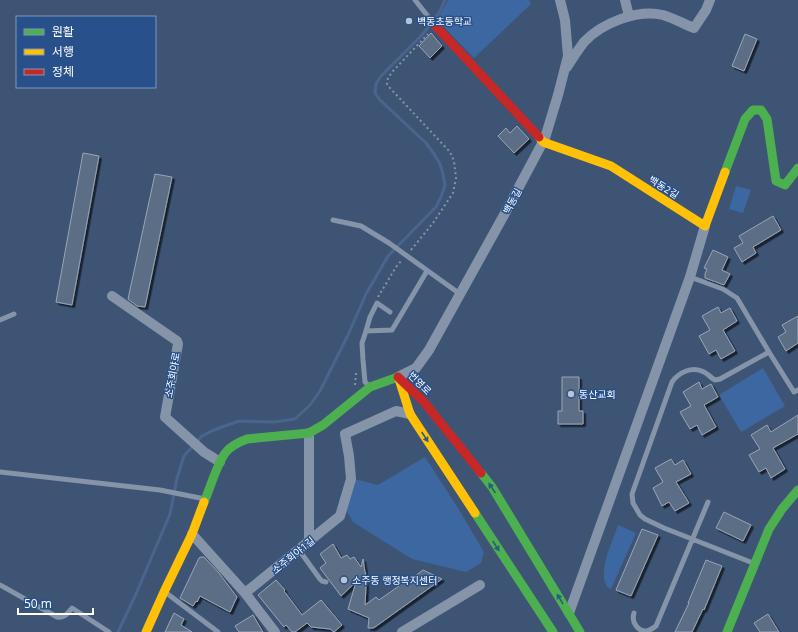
<svg xmlns="http://www.w3.org/2000/svg" width="798" height="632" font-family="'Open Sans','Noto Sans KR',sans-serif">
<defs>
<filter id="shadow"><feDropShadow dx="2.5" dy="2.5" stdDeviation="0" flood-color="#0009"/></filter>
</defs>
<rect width="100%" height="100%" fill="#3e5474"/>
<!-- green -->
<path fill="#3d67a0" d="M 448,0 L 529,0 L 531,4 L 474,58 L 437,20 Z
M 736,186 L 751,190 L 743,213 L 729,209 Z
M 763,368 L 785,406 L 741,432 L 719,395 Z
M 425,457 L 458,508 L 484,552 L 481,563 L 466,572 L 412,559 L 353,522 L 346,510 L 354,479 L 378,485 Z
M 618,525 L 636,533 L 611,589 L 607,587 C 606,584 604,581 604,578 C 602,562 613,540 618,525 Z"/>
<g fill="none" stroke-linecap="round" stroke-linejoin="round">
<!-- stream -->
<path stroke="#4a658d" stroke-width="3" d="M 434,19 L 439,13 L 445,0
M 118,632 L 136,594 L 170,514 L 177,478 L 184,456 L 202,436 L 214,430 L 239,421 L 274,422 L 295,419 L 310,405 L 320,391 L 348,335 L 366,294 L 388,256 L 436,207 L 441,197 L 445,185 L 443,174 L 440,164 L 434,154 L 426,143 L 380,100 L 375,93 L 376,84 L 381,76 L 422,35 L 430,25"/>
</g>
<!-- building -->
<path fill="#5c6d86" stroke="#99a5b7" filter="url(#shadow)" d="M 431,33 L 442,46 L 430,58 L 419,46 Z
M 745,34 L 757,39 L 744,71 L 732,66 Z
M 517,126 L 529,139 L 514,153 L 498,136 L 506,128 L 510,133 Z
M 83,153 L 99,156 L 72,305 L 56,302 Z
M 155,174 L 172,177 L 145,307 L 137,306 L 128,299 Z
M 773,216 L 781,230 L 753,247 L 756,253 L 742,262 L 734,248 L 743,243 L 739,236 Z
M 713,250 L 728,257 L 722,270 L 730,274 L 724,285 L 705,278 L 705,274 L 707,269 L 704,268 Z
M 718,307 L 721,313 L 730,308 L 737,321 L 723,330 L 735,351 L 721,359 L 716,350 L 709,354 L 699,336 L 710,330 L 702,316 Z
M 798,316 L 798,343 L 786,351 L 778,337 L 786,332 L 782,325 Z
M 562,377 L 579,377 L 579,411 L 583,411 L 583,424 L 558,424 L 558,411 L 562,411 Z
M 699,382 L 702,389 L 711,384 L 718,397 L 704,405 L 716,427 L 702,435 L 697,425 L 690,429 L 680,412 L 691,406 L 683,392 Z
M 798,415 L 798,434 L 773,448 L 785,469 L 771,478 L 766,468 L 759,472 L 749,455 L 760,449 L 751,435 L 767,425 L 771,432 Z
M 671,459 L 675,465 L 683,460 L 691,474 L 676,482 L 689,503 L 675,511 L 669,502 L 662,506 L 653,488 L 663,482 L 655,468 Z
M 724,512 L 751,525 L 743,541 L 716,528 Z
M 642,529 L 658,535 L 631,596 L 616,590 Z
M 333,544 L 341,558 L 347,555 L 350,559 L 354,557 L 361,567 L 363,559 L 365,572 L 366,574 L 365,574 L 366,586 L 365,605 L 376,597 L 379,600 L 399,586 L 397,583 L 404,578 L 407,582 L 423,570 L 442,579 L 375,627 L 373,628 L 368,628 L 369,618 L 348,609 L 356,582 L 341,596 L 320,568 L 326,563 L 320,554 Z
M 201,557 L 204,557 L 219,573 L 237,597 L 230,612 L 200,596 L 197,602 L 196,601 L 193,606 L 180,598 L 199,558 Z
M 706,560 L 722,566 L 704,610 L 703,609 L 692,632 L 675,632 L 689,603 L 688,603 Z
M 276,580 L 285,590 L 284,591 L 302,615 L 321,600 L 342,625 L 334,632 L 330,629 L 311,627 L 307,623 L 295,632 L 292,632 L 286,625 L 284,627 L 258,595 Z
M 174,613 L 184,619 L 181,625 L 192,632 L 165,632 Z
M 768,614 L 779,632 L 760,632 L 754,623 Z
M 253,615 L 263,632 L 239,632 L 235,626 Z"/>
<g fill="none" stroke-linecap="round" stroke-linejoin="round">
<!-- path -->
<path stroke="#8594a8" stroke-width="2" stroke-dasharray="2 3" stroke-linecap="butt" d="M 411,250 L 433,223 L 453,193 L 456,178 L 454,161 L 450,152 L 389,87 L 387,84 L 388,78 L 393,71 L 428,34
M 378,297 L 396,267 L 402,260
M 355,385 L 356,373"/>
<!-- lane -->
<path stroke="#8594a8" stroke-width="5" d="M 415,0 L 430,19
M 333,220 L 361,226 L 389,243 L 460,294
M 690,277 L 723,289 L 737,298 L 769,352 L 794,392 L 798,390
M 0,320 L 14,314
M 366,331 L 370,317 L 377,303 L 390,312
M 370,387 L 365,382 L 363,360 L 362,343 L 366,331 L 392,330 L 427,271
M 0,472 L 160,490 L 205,499
M 299,550 L 320,579 L 322,581 L 326,582
M 753,563 L 664,528 L 645,519 L 640,515 L 633,503 L 632,494 L 672,382 C 679,372 692,366 704,372 C 708,374 711,378 715,380 L 720,379 L 769,352
M 0,585 L 57,617 C 65,618 67,614 72,608 L 109,632
M 165,592 L 218,632
M 634,613 C 631,622 638,632 647,631 C 651,630 653,628 656,626 L 708,502"/>
<!-- street -->
<path stroke="#8594a8" stroke-width="10" d="M 625,0 L 629,16
M 567,67 C 572,59 578,50 584,42 C 602,23 637,9 663,15 C 673,18 684,24 694,28 L 706,10 L 710,0
M 112,296 L 177,341 L 178,344 L 165,417 L 204,452 L 220,462
M 398,377 L 416,368 L 429,350 L 504,215 L 545,138 L 558,95 L 568,56 L 565,20 L 560,0
M 192,534 L 245,593 L 275,632
M 309,542 L 309,433
M 245,593 L 340,516 L 351,479 L 349,456 L 345,434 L 396,411 L 410,414
M 569,613 L 690,277 L 705,226
M 402,632 L 480,585"/>
<!-- fast -->
<path stroke="#4caf50" stroke-width="9" d="M 725,172 L 745,119 L 753,110 L 761,110 L 767,119 L 776,181 L 785,185 L 798,168
M 481,473 L 492,487 L 580,632
M 204,502 C 210,489 217,463 226,452 C 231,446 239,442 247,439 L 309,433 L 323,425 L 370,387 L 398,377
M 475,513 L 553,632
M 727,632 L 769,529 L 782,509 L 798,490"/>
<!-- slow -->
<path stroke="#ffc107" stroke-width="9" d="M 539,137 L 543,142 L 611,166 L 705,226 L 725,172
M 399,379 L 410,414 L 475,513
M 146,632 L 164,592 L 192,534 L 204,502"/>
<!-- jam -->
<path stroke="#c62828" stroke-width="9" d="M 430,20 L 539,137
M 398,377 L 424,402 L 481,473"/>
</g>
<!-- one-way arrows -->
<defs><path id="oneway-solid" d="M-6-.8H1V-3.2L6.5 0L1 3.2V.8H-6Z"/></defs>
<g fill="#2c5a84">
<use href="#oneway-solid" transform="translate(425 437) rotate(57)"/>
<use href="#oneway-solid" transform="translate(492 488) rotate(-124)"/>
<use href="#oneway-solid" transform="translate(496 546) rotate(57)"/>
<use href="#oneway-solid" transform="translate(560 599) rotate(-121)"/>
</g>
<!-- markers -->
<g fill="#bbc3ce" stroke="#28508a" stroke-width="1.5">
<circle cx="409" cy="21" r="4"/>
<circle cx="571" cy="394" r="4"/>
<circle cx="344" cy="580" r="4"/>
</g>
<g text-anchor="middle" stroke-width="3" stroke-linejoin="round" paint-order="stroke">
<!-- poi labels -->
<g font-size="10" fill="#fff" stroke="#28508a" text-anchor="start">
<text x="417" y="25">백동초등학교</text>
<text x="579" y="398">동산교회</text>
<text x="352" y="584">소주동 행정복지센터</text>
</g>
<!-- street labels -->
<g font-size="10" fill="#fff" stroke="#28508a">
<text transform="translate(664 187) rotate(32)" y="4">백동2길</text>
<text transform="translate(512 201) rotate(-62)" y="4">백동길</text>
<text transform="translate(172 375) rotate(-80)" y="4">소주회야로</text>
<text transform="translate(420 383) rotate(45)" y="4">번영로</text>
<text transform="translate(293 555) rotate(-39)" y="4">소주회야1길</text>
</g>
</g>
<!-- legend -->
<rect x="16" y="16" width="140" height="72" fill="#28508a" stroke="#7e96b9"/>
<rect x="24" y="29" width="20" height="6" fill="#4caf50" stroke="#7e96b9"/>
<text x="52" y="36" font-size="12" fill="#ffffff">원활</text>
<rect x="24" y="49" width="20" height="6" fill="#ffc107" stroke="#7e96b9"/>
<text x="52" y="56" font-size="12" fill="#ffffff">서행</text>
<rect x="24" y="69" width="20" height="6" fill="#c62828" stroke="#7e96b9"/>
<text x="52" y="76" font-size="12" fill="#ffffff">정체</text>
<!-- scale -->
<path d="M18 608v6h75v-6" fill="none" stroke="#ffffff" stroke-width="2"/>
<text x="24" y="608" font-size="12" fill="#ffffff" stroke="#28508a" stroke-width="3" paint-order="stroke">50 m</text>
</svg>
